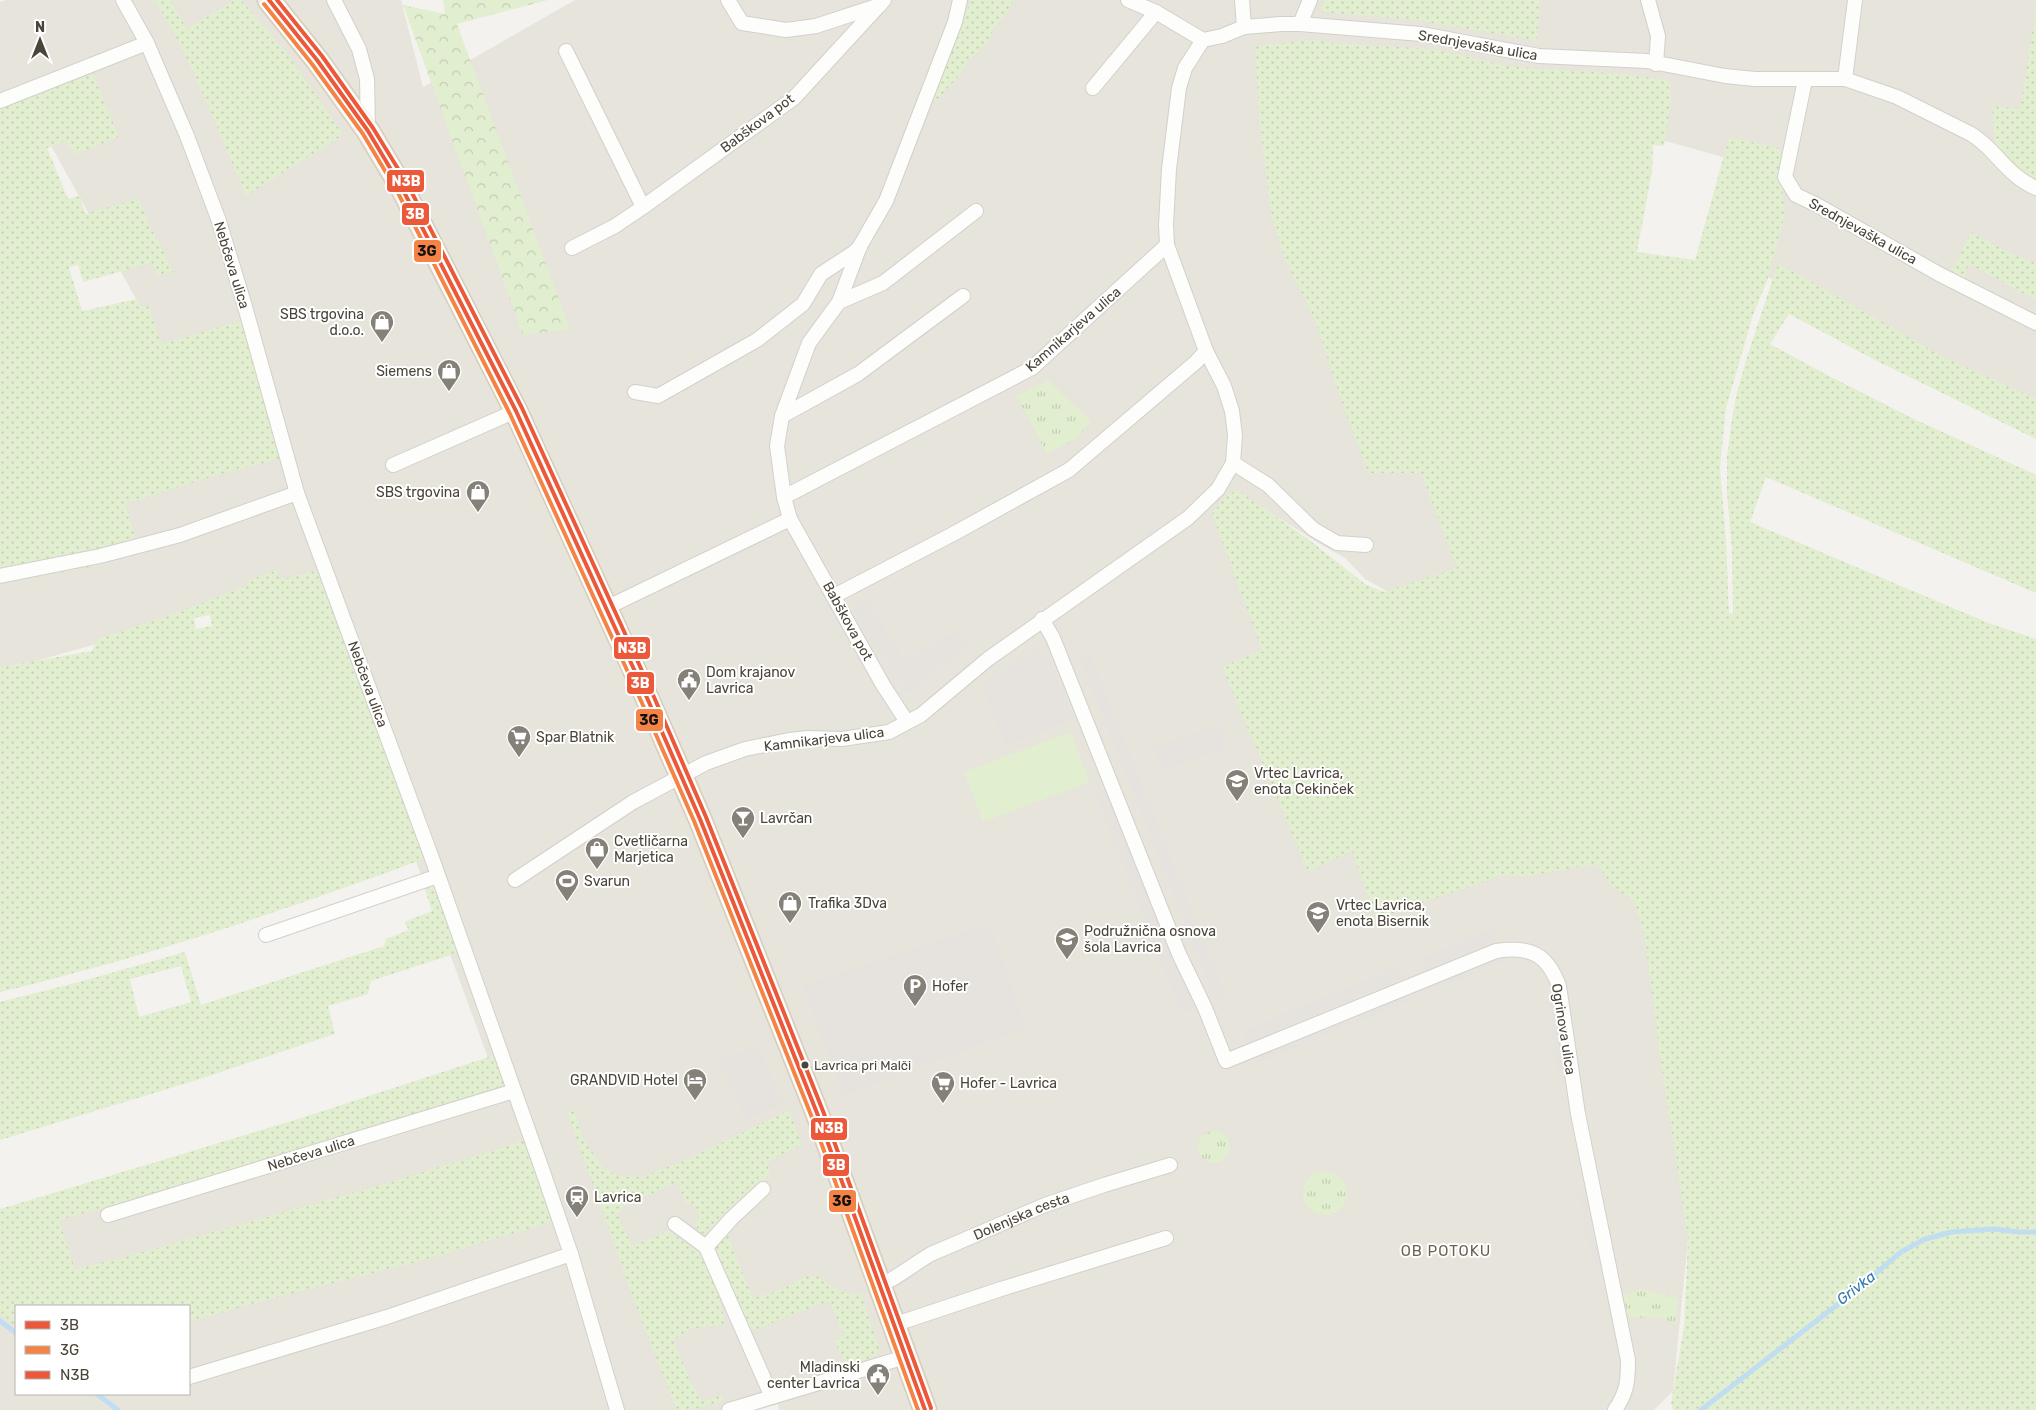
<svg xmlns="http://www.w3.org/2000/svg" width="2036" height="1410" font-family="Rubik,sans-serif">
<defs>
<pattern id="grass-dots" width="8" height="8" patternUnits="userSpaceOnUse" patternTransform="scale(1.25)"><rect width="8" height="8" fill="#e1eecf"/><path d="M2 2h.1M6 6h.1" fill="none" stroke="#c3cdb2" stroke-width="1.8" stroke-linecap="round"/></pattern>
<pattern id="forest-crowns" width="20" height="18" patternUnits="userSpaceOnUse" patternTransform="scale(1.25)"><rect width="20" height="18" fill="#e1eecf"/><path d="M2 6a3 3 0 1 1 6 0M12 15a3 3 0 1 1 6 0" fill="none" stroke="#c3cdb2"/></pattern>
<pattern id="park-tufts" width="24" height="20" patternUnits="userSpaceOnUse" patternTransform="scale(1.25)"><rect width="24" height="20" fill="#e1eecf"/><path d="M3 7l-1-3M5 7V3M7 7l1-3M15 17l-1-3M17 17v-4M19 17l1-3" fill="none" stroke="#c3cdb2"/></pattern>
</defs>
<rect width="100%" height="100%" fill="#f4f2ee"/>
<!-- residential -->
<path fill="#e7e4dc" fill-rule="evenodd" d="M 6,0 L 401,0 L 423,87 L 575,0 L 2036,0 L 2036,403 L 1751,269 L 1755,166 L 1637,133 L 1427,457 L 1465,571 L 1392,594 L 1365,579 L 1345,558 L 1320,544 L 1252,501 L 1590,853 L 1632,858 L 1690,1219 L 1673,1391 L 1654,1410 L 779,1410 L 778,1404 L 758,1410 L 0,1410 L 0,1219 L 495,1077 L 314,583 L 0,671 L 0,578 L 128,556 L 117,499 L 161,344 L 24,97 L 0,106 L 0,2 ZM 16,1306 L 189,1306 L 189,1394 L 16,1394 Z"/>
<!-- grass -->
<path fill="url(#grass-dots)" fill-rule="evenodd" d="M 155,0 L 170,0 L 187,29 L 235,0 L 241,0 L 286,52 L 341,131 L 340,137 L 246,196 C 218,129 192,61 155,0 Z
M 971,0 L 1013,0 L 1007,12 L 995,26 L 989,41 L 967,62 L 962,72 L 939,98 L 933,103 L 941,75 Z
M 1324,0 L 1540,0 L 1537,41 L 1414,20 L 1321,12 Z
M 2036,8 L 2036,182 L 2010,163 L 1995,143 L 1992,106 L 2020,109 Z
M 1314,40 C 1352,47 1390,45 1428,49 C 1459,52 1488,64 1518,67 C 1569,72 1620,71 1670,81 L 1671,103 L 1664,146 L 1653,145 L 1652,171 L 1637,252 L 1695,260 L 1729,137 L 1778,148 L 1783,153 L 1790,154 L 1782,195 L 1785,208 L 1782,226 L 1767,281 L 1753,315 L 1726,408 L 1720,468 L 1726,539 L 1729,613 L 1733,614 L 1732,550 L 1727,493 L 1727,456 L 1732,419 L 1737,392 L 1747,357 L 1778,263 L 1944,357 L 2036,399 L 2036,439 L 1875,360 L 1789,314 L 1770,344 L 1827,375 L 1912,418 L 2036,475 L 2036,593 L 1766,477 L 1750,522 L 1986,622 L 2036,639 L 2036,1410 L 1673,1410 L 1671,1403 L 1684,1327 L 1688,1239 L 1661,1063 L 1645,939 L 1633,900 L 1612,887 L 1597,864 L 1523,877 L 1503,875 L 1376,919 L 1352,851 L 1308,871 L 1222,667 L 1262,650 L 1212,514 L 1226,495 L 1238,490 L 1308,539 L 1365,584 L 1384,592 L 1457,568 L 1421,473 L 1368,473 L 1339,394 L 1316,322 L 1284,257 L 1271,215 L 1259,115 L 1255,46 Z
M 92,72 L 119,137 L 76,154 L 65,141 L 47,148 L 68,199 L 79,196 L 86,214 L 139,198 L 149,226 L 160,243 L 173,272 L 157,276 L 152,263 L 83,282 L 78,265 L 69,267 L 82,311 L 137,299 L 140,307 L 149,306 L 161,344 L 244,320 L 282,458 L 210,477 L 125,504 L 136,539 L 102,565 L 0,584 L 0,109 Z
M 1971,232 L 2012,254 L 2036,263 L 2036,300 L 1969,264 L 1964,277 L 2036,314 L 2036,321 L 1947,281 Z
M 277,570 L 279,580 L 317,570 L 424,851 L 421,860 C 283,911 143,958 0,992 L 0,667 L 92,651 L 97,639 L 173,614 L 247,586 L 246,581 ZM 210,615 L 212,626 L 196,629 L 194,618 Z
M 435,883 L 460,952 L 371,981 L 368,994 L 328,1006 L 335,1034 L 197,1080 L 0,1140 L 0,1002 L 79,982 L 185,952 L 201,1005 L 384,946 L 386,939 L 409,930 L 404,922 L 432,911 L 424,887 ZM 181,966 L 191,1002 L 139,1017 L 130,979 Z
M 495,1055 L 506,1087 L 377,1129 L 376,1125 L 104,1208 L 59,1220 L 75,1269 L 132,1255 L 391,1182 L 525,1140 L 555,1221 L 417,1262 L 266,1300 L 189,1322 L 189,1306 L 16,1306 L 16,1327 L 0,1314 L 0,1209 L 298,1119 Z
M 574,1109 L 583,1138 L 603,1168 L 619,1176 L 642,1177 L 692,1157 L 789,1110 L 802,1145 L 767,1162 L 770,1174 L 706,1233 L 699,1234 L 696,1225 L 699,1216 L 694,1204 L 686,1203 L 677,1182 L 623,1207 L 618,1214 L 632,1246 L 668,1231 L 700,1252 L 718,1291 L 725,1324 L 691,1329 L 673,1340 L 692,1384 L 703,1401 L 721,1395 L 724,1401 L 690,1410 L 677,1410 L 640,1317 L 567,1111 Z
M 727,1227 L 731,1245 L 753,1298 L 778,1291 L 809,1275 L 819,1277 L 841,1292 L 861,1295 L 879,1347 L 878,1355 L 847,1367 L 834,1340 L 844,1335 L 829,1301 L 754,1330 L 745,1328 L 712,1245 Z"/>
<!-- forest -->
<path fill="url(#forest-crowns)" d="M 443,0 L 548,0 L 457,24 L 570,329 L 523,335 L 403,5 L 445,14 Z"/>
<!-- park -->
<path fill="url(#park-tufts)" d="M 1048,380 L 1091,422 L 1074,440 L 1047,454 L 1017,396 Z
M1198 1147a16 16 0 1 1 32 0a16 16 0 1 1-32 0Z
M1303 1193a22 22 0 1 1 44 0a22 22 0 1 1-44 0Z
M 1641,1289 L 1678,1298 L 1676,1323 L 1660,1318 L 1629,1318 L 1623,1296 Z"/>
<!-- garden -->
<path fill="#e1eecf" d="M 1071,732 L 1089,782 L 983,822 L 964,772 Z"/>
<!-- parking -->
<path fill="#e6e3df" d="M 866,599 L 905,660 L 957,631 L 972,642 L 907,694 L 852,608 Z
M 1038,649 L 1046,653 L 1051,661 L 1072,720 L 1006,746 L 981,685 L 1028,653 Z
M 1091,655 L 1226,996 L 1215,1000 L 1080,659 Z
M 1220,724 L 1228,747 L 1162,771 L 1153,748 Z
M 1109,789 L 1195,1008 L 1181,1014 L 1095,794 Z
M 989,923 L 1027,1028 L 844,1095 L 802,986 Z
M 1493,928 L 1498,940 L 1426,970 L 1421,958 Z
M 1501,954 L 1504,962 L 1435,990 L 1432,982 Z
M 1398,966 L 1403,978 L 1247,1043 L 1242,1031 Z
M 1416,989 L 1419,997 L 1256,1064 L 1253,1056 Z
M 1548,993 L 1555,993 L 1564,1072 L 1557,1073 Z
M 758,1045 L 783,1104 L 745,1120 L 720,1061 Z
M 1583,1190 L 1600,1264 L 1593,1265 L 1577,1191 Z"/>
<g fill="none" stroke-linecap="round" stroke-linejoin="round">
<!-- stream -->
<path stroke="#c0ddf1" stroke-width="5" d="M 0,1321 L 16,1333
M 97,1394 L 118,1410
M 1701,1410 L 1855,1291 L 1901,1252 L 1925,1239 L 1952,1232 L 1994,1229 L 2019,1232 L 2036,1232"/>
<!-- street casing -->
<g stroke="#d2d0cb" stroke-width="16">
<g id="street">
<path d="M 123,0 L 147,43 L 187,136 L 219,221 L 244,303 L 297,493 L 433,861 L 542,1169 L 571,1254 L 617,1410"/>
<path d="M 334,0 L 359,49 L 367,79 L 368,128"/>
<path d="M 728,0 L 742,23 L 786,30 L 816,26 L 880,5"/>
<path d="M 1128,0 L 1156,12 L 1203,40"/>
<path d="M 1242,0 L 1244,27"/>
<path d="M 1648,0 L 1658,36 L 1656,64"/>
<path d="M 1300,24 L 1310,0"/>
<path d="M 1203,40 L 1222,36 L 1244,27 L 1281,24 L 1300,24 L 1421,34 L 1539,56 L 1647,61 L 1725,76 L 1755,79 L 1845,79 L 1897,97 L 1971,134 C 1996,149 2006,175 2036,188"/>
<path d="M 566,51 L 643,207"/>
<path d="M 1845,79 L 1855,0"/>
<path d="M 1805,80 L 1785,177 L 1796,195 L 1817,205 L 1939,274 L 2036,323"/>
<path d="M 1093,88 L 1156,12"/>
<path d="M 0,101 L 147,43"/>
<path d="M 572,248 L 615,226 L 643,207 L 794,98 L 884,0"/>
<path d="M 839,302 L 883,283 L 976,211"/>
<path d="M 635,392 L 658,396 L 757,340 L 803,304 L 821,274 L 853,253 L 860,247"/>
<path d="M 782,416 L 858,374 L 963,296"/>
<path d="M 1233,463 L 1268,485 L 1313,529 L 1337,543 L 1366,545"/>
<path d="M 393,465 L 516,411"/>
<path d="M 784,497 L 1032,368 L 1167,245"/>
<path d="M 0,576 L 100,556 L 180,535 L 297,493"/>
<path d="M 834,596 L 953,534 L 1069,470 L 1196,362 L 1206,351"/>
<path d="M 606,608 L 790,519"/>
<path d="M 1042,619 L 1053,638 L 1179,954 L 1205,1008 L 1226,1061 L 1496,951 C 1529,946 1547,953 1559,986 L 1578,1114 L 1628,1360 C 1628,1382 1627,1392 1615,1410"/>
<path d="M 907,722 L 883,685 L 790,519 L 784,497 L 777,446 L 782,416 L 809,343 L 839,302 L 860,246 L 886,201 L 955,22 L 960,0"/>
<path d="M 515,880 L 633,802 L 706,763 L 745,749 L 789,740 L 808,738 L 842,739 L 889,732 L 921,715 L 988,659 L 1188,518 L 1218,489 L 1233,463 L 1235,435 L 1232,411 L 1224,386 L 1206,351 L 1167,245 L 1166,225 L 1169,169 L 1179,88 L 1185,68 L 1203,40"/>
<path d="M 266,935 L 438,876"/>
<path d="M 108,1215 L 514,1091"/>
<path d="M 675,1224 L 706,1247 L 772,1397"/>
<path d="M 706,1247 L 732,1218 L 763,1189"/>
<path id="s1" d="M 879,1286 C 899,1277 912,1265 931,1254 L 1045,1205 L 1104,1185 L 1170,1165"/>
<path d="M 893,1325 L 1001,1289 L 1166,1238"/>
<path d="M 189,1377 L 387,1317 L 571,1254"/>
<path d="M 729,1410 L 905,1357"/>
</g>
</g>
<!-- primary casing -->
<g stroke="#d6cebb" stroke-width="25">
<path id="primary" d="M 269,0 L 317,60 L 368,131 L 402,188 L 516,411 L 648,700 L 700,819 L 817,1113 L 925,1410"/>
</g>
<!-- street -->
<use href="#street" stroke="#fdfdfc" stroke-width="14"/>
<!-- primary -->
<use href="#primary" stroke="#f2efe6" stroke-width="22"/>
<!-- bus-1 casing -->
<g stroke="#fff" stroke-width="8">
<path id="bus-1" d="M 269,0 L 317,60 L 368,131 L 402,188 L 516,411 L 648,700 L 700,819 L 817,1113 L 925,1410"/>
</g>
<!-- bus-2 casing -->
<g stroke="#fff" stroke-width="8">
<path id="bus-2" d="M 264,4 L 312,64 L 363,134 L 397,191 L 510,414 L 642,703 L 694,821 L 811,1115 L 918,1410"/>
</g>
<!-- bus-3 casing -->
<g stroke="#fff" stroke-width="8">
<path id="bus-3" d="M 277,0 L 322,56 L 373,128 L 408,185 L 522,408 L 654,697 L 706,817 L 823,1111 L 931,1408"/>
</g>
<!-- bus-1 -->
<use href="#bus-1" stroke="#ec593a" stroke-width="4"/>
<!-- bus-2 -->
<use href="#bus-2" stroke="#f58345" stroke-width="4"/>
<!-- bus-3 -->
<use href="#bus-3" stroke="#ec593a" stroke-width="4"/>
</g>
<!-- icons -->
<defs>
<g id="shop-pin" transform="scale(1.25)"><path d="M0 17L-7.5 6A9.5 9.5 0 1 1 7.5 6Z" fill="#868178" stroke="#fff"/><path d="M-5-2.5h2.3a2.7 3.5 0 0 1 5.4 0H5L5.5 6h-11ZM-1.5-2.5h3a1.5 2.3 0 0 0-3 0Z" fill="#fff"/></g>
<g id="civic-pin" transform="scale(1.25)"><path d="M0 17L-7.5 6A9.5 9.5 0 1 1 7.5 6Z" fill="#868178" stroke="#fff"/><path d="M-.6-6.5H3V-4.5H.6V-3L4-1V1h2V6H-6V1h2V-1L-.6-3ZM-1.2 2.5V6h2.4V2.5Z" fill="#fff"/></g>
<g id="supermarket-pin" transform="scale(1.25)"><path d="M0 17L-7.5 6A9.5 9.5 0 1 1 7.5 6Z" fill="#868178" stroke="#fff"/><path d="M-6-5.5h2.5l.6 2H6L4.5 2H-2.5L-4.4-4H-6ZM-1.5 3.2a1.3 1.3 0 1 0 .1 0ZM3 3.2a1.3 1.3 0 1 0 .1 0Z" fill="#fff"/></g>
<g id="school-pin" transform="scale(1.25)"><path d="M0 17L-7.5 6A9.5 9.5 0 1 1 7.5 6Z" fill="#868178" stroke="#fff"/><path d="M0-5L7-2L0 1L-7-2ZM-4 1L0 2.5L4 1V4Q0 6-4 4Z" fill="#fff"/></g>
<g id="bar-pin" transform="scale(1.25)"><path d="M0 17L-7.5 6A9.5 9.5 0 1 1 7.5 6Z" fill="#868178" stroke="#fff"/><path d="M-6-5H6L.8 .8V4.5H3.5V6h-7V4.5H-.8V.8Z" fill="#fff"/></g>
<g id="stadium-pin" transform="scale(1.25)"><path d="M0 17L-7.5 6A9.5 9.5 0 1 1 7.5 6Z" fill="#868178" stroke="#fff"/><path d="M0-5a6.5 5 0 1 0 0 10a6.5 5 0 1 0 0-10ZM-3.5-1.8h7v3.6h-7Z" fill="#fff"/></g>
<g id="parking-pin" transform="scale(1.25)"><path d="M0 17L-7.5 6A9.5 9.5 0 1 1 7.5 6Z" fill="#868178" stroke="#fff"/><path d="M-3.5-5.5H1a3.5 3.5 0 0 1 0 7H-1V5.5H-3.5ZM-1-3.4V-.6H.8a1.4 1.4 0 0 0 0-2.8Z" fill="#fff"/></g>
<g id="hotel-pin" transform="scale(1.25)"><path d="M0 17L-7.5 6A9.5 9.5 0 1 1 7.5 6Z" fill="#868178" stroke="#fff"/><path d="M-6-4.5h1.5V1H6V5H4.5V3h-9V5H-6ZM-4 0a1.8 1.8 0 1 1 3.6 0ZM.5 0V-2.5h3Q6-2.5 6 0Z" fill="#fff"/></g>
<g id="station-pin" transform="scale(1.25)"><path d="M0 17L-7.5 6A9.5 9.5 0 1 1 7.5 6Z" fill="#868178" stroke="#fff"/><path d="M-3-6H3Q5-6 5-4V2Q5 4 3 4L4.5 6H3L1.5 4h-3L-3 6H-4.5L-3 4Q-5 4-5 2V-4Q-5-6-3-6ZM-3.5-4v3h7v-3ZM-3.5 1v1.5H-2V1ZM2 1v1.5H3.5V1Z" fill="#fff"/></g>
</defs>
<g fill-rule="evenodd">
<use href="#shop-pin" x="382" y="322"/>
<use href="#shop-pin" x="449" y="371"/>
<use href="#shop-pin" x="478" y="492"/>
<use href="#civic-pin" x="689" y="680"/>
<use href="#supermarket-pin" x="519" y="737"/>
<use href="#school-pin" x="1237" y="781"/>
<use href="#bar-pin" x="743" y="818"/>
<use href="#shop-pin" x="597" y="849"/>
<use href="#stadium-pin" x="567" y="881"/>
<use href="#shop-pin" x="790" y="903"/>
<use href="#school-pin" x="1318" y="913"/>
<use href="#school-pin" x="1067" y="939"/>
<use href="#parking-pin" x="915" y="986"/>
<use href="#hotel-pin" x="695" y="1080"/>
<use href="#supermarket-pin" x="943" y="1083"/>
<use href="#station-pin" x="577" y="1197"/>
<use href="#civic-pin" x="878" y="1375"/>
</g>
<!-- markers -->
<circle fill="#4b4439" stroke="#fff" stroke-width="2" cx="805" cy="1065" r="4.5"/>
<g text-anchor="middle" stroke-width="4" stroke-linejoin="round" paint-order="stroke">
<!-- bus labels -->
<g font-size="13" fill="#4b4439" stroke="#fff" text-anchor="start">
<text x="814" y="1070">Lavrica pri Malči</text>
</g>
<!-- street labels -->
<g font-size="14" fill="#4b4439" stroke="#fff">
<text transform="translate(1478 45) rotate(10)" y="5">Srednjevaška ulica</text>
<text transform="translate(757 123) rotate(-37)" y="5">Babškova pot</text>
<text transform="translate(1863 231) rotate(29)" y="5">Srednjevaška ulica</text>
<text transform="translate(232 265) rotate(73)" y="5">Nebčeva ulica</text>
<text transform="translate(1073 329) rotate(-41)" y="5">Kamnikarjeva ulica</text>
<text transform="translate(848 621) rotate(61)" y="5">Babškova pot</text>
<text transform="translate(368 684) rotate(70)" y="5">Nebčeva ulica</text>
<text transform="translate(824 739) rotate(-7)" y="5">Kamnikarjeva ulica</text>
<text transform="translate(1564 1029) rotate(81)" y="5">Ogrinova ulica</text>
<text transform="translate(311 1153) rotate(-17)" y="5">Nebčeva ulica</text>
<text dy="5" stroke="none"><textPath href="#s1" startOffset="159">Dolenjska cesta</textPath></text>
</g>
<!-- poi labels -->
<g font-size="14" fill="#4b4439" stroke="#fff" text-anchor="start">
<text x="364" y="319" text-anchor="end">SBS trgovina<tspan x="364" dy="16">d.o.o.</tspan></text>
<text x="432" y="376" text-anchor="end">Siemens</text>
<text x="460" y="497" text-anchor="end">SBS trgovina</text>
<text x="706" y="677">Dom krajanov<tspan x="706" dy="16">Lavrica</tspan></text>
<text x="536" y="742">Spar Blatnik</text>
<text x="1254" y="778">Vrtec Lavrica,<tspan x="1254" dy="16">enota Cekinček</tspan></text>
<text x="760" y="823">Lavrčan</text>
<text x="614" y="846">Cvetličarna<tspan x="614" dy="16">Marjetica</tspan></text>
<text x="584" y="886">Svarun</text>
<text x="808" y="908">Trafika 3Dva</text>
<text x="1336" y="910">Vrtec Lavrica,<tspan x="1336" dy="16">enota Bisernik</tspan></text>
<text x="1084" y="936">Podružnična osnova<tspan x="1084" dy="16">šola Lavrica</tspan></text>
<text x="932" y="991">Hofer</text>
<text x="678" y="1085" text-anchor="end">GRANDVID Hotel</text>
<text x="960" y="1088">Hofer - Lavrica</text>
<text x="594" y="1202">Lavrica</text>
<text x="860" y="1372" text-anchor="end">Mladinski<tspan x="860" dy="16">center Lavrica</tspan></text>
</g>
<!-- neighbourhood labels -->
<g font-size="15" letter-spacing="1" fill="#6e6250" stroke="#fff">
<text x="1446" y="1256">OB POTOKU</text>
</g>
<!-- water labels -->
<g font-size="15" font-style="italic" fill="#2e7ab2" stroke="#fff">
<text transform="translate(1856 1288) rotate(-38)" y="5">Grivka</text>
</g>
</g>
<g stroke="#fff" stroke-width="2">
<rect x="386" y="169" width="39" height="24" rx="5" fill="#ec593a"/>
<rect x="401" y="202" width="29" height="24" rx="5" fill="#ec593a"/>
<rect x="413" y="239" width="29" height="24" rx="5" fill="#f58345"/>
<rect x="613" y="636" width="38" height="24" rx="5" fill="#ec593a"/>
<rect x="626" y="671" width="29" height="24" rx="5" fill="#ec593a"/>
<rect x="635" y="708" width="29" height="24" rx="5" fill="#f58345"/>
<rect x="810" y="1117" width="38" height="24" rx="5" fill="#ec593a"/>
<rect x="822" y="1153" width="28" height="24" rx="5" fill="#ec593a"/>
<rect x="828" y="1189" width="29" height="24" rx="5" fill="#f58345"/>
</g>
<g font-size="14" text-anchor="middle" font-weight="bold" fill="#fff">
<text x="406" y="186">N3B</text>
<text x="415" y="219">3B</text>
<text x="632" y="653">N3B</text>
<text x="640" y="688">3B</text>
<text x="829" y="1133">N3B</text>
<text x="836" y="1170">3B</text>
</g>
<g font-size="14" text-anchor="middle" font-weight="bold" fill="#111">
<text x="427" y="256">3G</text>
<text x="649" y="725">3G</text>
<text x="842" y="1206">3G</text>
</g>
<!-- legend -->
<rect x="15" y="1305" width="175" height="90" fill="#ffffff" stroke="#b7b4b0"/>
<rect x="25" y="1321" width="25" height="8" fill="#ec593a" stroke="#b7b4b0"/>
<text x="60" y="1330" font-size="15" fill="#4b4439">3B</text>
<rect x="25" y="1346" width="25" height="8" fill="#f58345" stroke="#b7b4b0"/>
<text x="60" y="1355" font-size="15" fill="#4b4439">3G</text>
<rect x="25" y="1371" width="25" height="8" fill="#ec593a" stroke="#b7b4b0"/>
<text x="60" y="1380" font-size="15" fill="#4b4439">N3B</text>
<!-- north arrow -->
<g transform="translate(40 40)" stroke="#ffffff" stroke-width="4" paint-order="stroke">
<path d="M0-4L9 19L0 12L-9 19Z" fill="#4b4439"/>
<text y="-8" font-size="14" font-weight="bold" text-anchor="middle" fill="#4b4439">N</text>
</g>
</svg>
